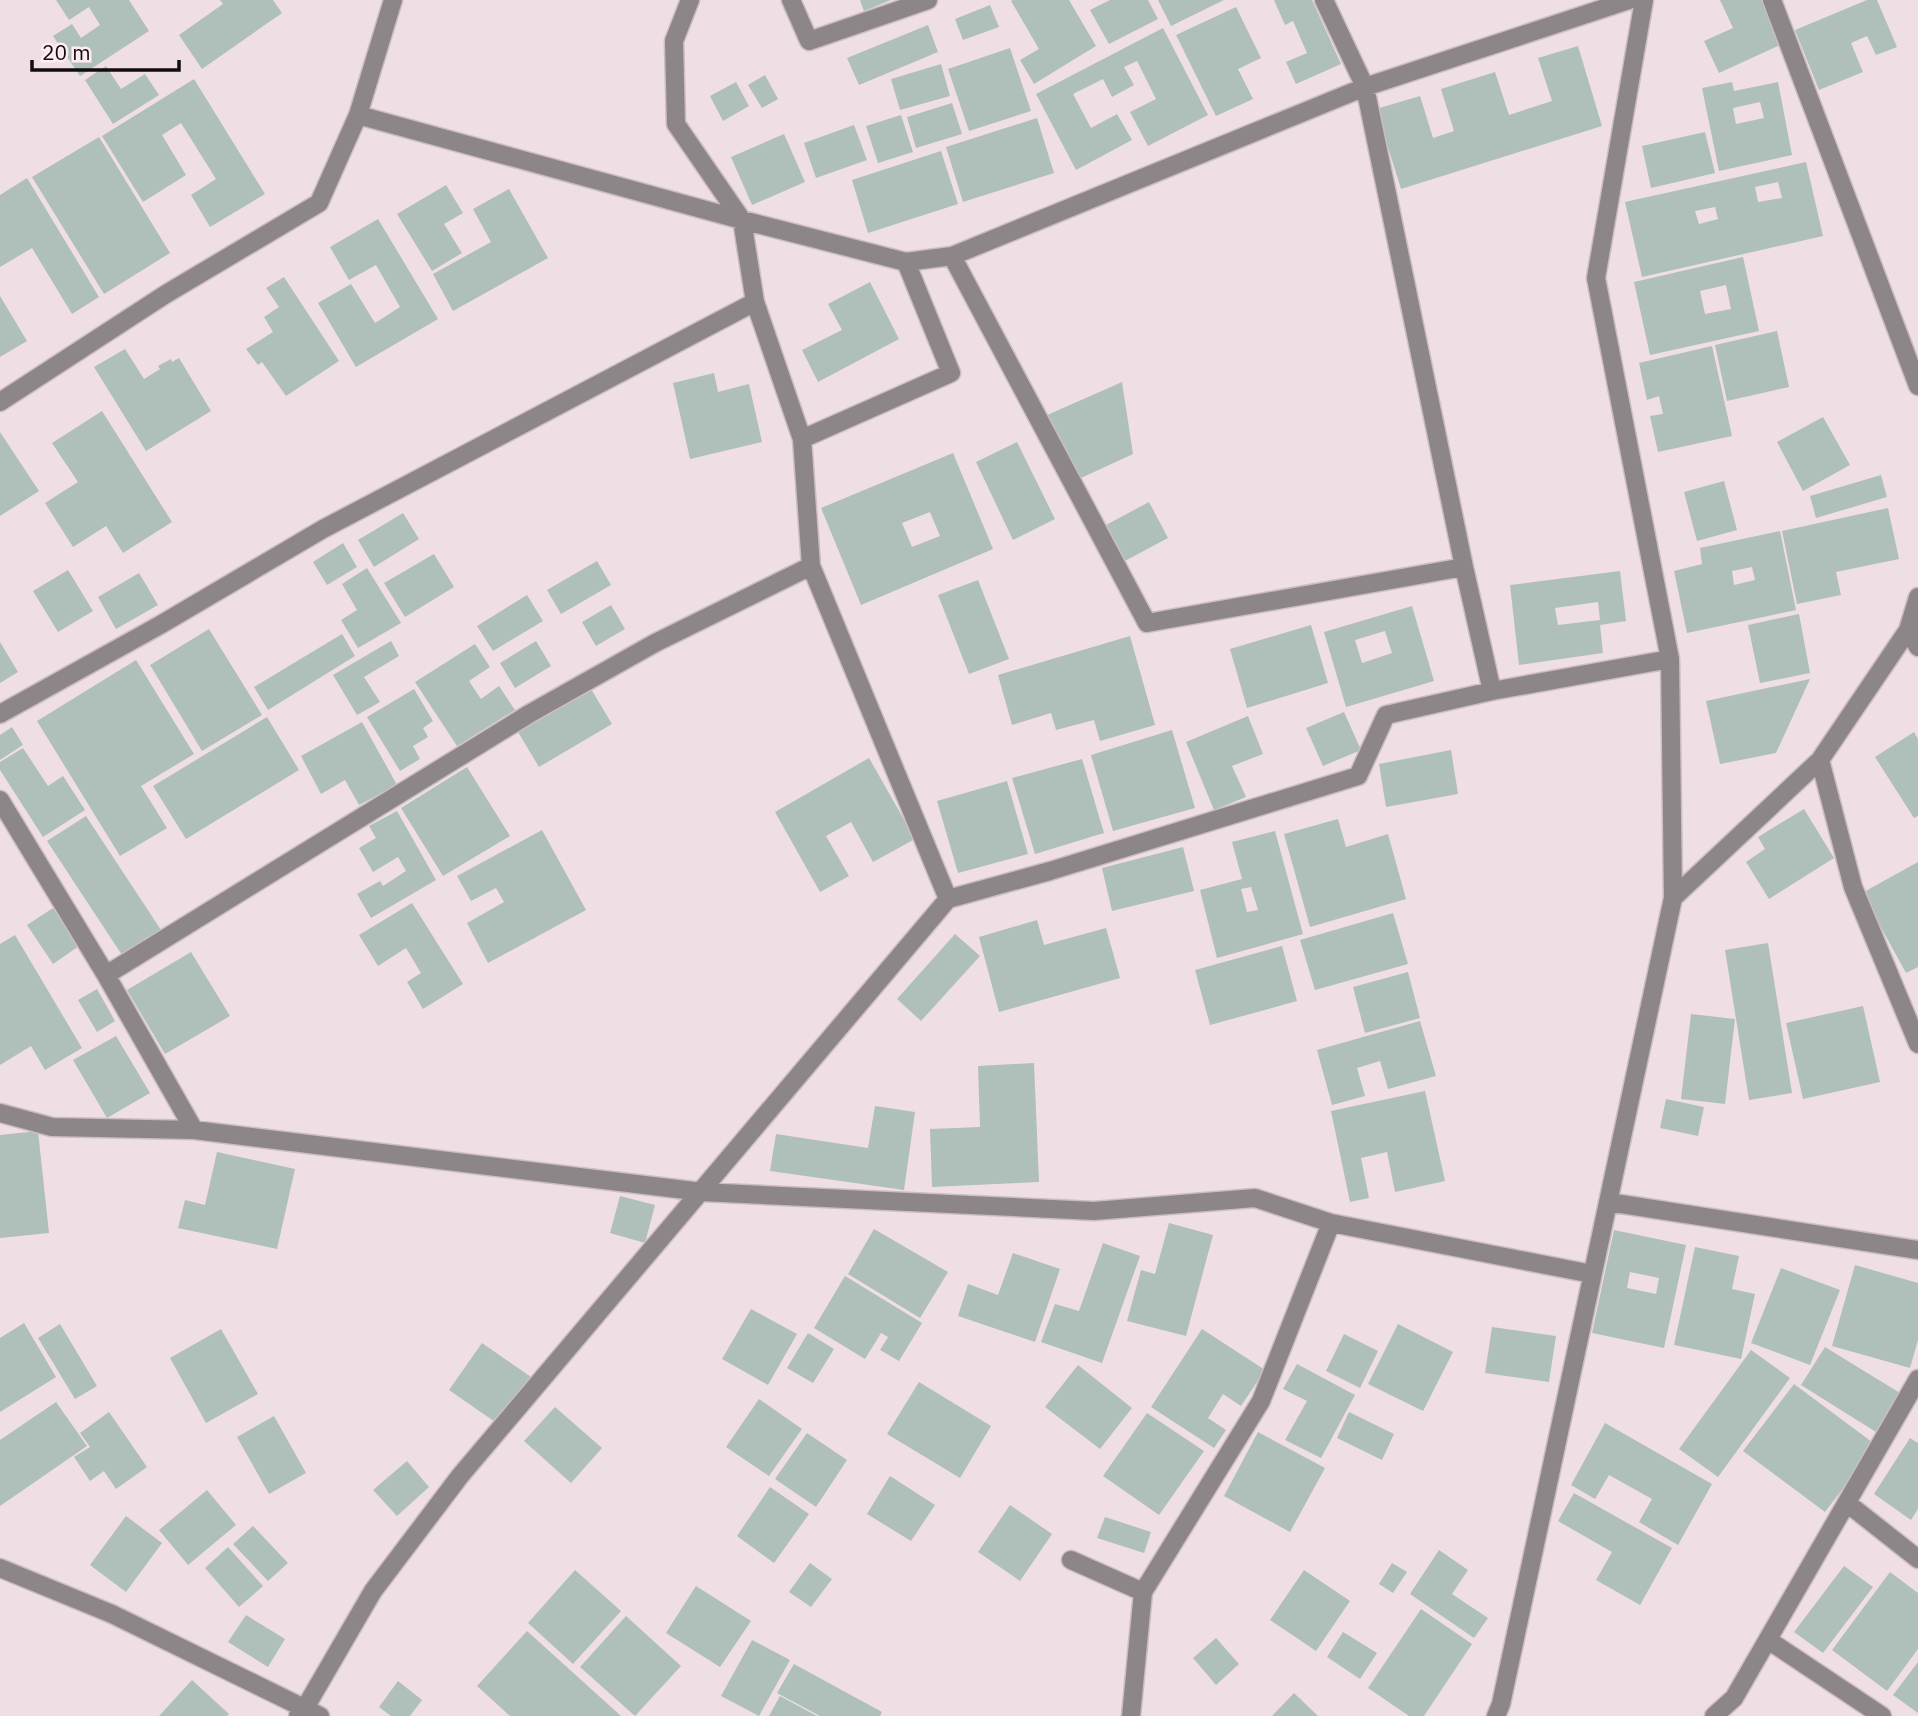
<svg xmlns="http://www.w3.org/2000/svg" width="1918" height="1716" font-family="'IBM Plex Sans',sans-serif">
<rect width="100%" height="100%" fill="#efdfe5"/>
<!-- building -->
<path fill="#afbfb9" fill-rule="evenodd" d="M 56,0 L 129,0 L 149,31 L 80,76 L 53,36 L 72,24 L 81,38 L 100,25 L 89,7 L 69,20 Z
M 220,0 L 273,0 L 282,13 L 202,69 L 179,35 L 223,4 Z
M 860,0 L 891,0 L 864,11 Z
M 1013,0 L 1069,0 L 1096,46 L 1034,84 L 1020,60 L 1039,49 L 1011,1 Z
M 1110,0 L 1148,0 L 1158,19 L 1109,44 L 1090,10 Z
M 1158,0 L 1224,0 L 1171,26 Z
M 1274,0 L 1312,0 L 1341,64 L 1296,84 L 1286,62 L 1307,53 L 1293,21 L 1285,25 Z
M 1720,0 L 1762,0 L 1782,44 L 1719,73 L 1704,41 L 1733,28 Z
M 1867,0 L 1877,0 L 1897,47 L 1876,55 L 1867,36 L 1851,43 L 1863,72 L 1819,90 L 1795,30 Z
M 990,5 L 999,27 L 963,40 L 955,19 Z
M 1236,7 L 1261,58 L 1238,69 L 1253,99 L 1216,116 L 1176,35 Z
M 928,25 L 938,52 L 859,85 L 847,58 Z
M 1163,28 L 1208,115 L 1148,146 L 1130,112 L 1156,99 L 1137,61 L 1124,67 L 1134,85 L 1112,97 L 1103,79 L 1073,94 L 1091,128 L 1117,114 L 1132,140 L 1076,170 L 1036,94 Z
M 1578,46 L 1602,126 L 1401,189 L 1376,109 L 1420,96 L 1433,138 L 1454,131 L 1441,89 L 1495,72 L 1509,115 L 1552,101 L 1538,58 Z
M 1010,48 L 1031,111 L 969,131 L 948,69 Z
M 941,64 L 950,96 L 900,110 L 891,79 Z
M 106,66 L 121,89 L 145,74 L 159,95 L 113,124 L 85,80 Z
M 765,75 L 778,99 L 762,108 L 748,85 Z
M 194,79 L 265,194 L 210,227 L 191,195 L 216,179 L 181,123 L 162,135 L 186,175 L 143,202 L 102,136 Z
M 736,82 L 749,106 L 723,121 L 710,96 Z
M 1732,82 L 1734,91 L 1778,82 L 1792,155 L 1719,171 L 1702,88 ZM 1760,102 L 1764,118 L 1736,124 L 1733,108 Z
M 952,103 L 962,134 L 916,148 L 907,117 Z
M 901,115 L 913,152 L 878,163 L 866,126 Z
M 1037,118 L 1054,173 L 963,202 L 946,147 Z
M 854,125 L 867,160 L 816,178 L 804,143 Z
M 1705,132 L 1715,173 L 1651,188 L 1642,146 Z
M 784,134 L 805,182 L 752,205 L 731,157 Z
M 99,137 L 170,253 L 104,294 L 32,177 Z
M 941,151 L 958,204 L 868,233 L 852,180 Z
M 1806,162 L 1823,236 L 1642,277 L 1625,202 ZM 1778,182 L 1782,198 L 1758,202 L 1755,187 ZM 1715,207 L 1718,219 L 1699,224 L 1695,211 Z
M 27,178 L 99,297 L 72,314 L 32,248 L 0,267 L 0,195 Z
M 446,185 L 463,213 L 444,224 L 462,253 L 432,271 L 397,214 Z
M 509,189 L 548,258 L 453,311 L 433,274 L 491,242 L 473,209 Z
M 378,219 L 438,319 L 356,367 L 318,303 L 351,284 L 375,323 L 400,307 L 376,265 L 349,280 L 330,247 Z
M 1743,257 L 1759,331 L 1650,355 L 1634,282 ZM 1726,285 L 1731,309 L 1705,314 L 1700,291 Z
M 284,277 L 339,361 L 286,396 L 262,362 L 258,365 L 246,349 L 273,332 L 264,317 L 279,307 L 266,288 Z
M 870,282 L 899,339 L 818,382 L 802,350 L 842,330 L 828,304 Z
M 0,296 L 27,341 L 0,357 Z
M 1777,331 L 1789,387 L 1727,401 L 1715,345 Z
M 1712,346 L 1732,436 L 1658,452 L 1650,416 L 1663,414 L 1659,396 L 1647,400 L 1639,363 Z
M 125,349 L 144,379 L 160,369 L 158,366 L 171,359 L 172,362 L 179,358 L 211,411 L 146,451 L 94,367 Z
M 714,373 L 718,392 L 749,384 L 762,442 L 690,459 L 673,383 Z
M 1122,382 L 1133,454 L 1081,478 L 1045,416 Z
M 102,411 L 172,522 L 123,553 L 106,526 L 73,547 L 45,503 L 78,482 L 52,443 Z
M 1823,417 L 1850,465 L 1803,491 L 1777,442 Z
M 0,432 L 39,491 L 0,516 Z
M 1017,442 L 1055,519 L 1013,540 L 976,462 Z
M 953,453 L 993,549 L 861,605 L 821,508 ZM 930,512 L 940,536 L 912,547 L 902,523 Z
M 1881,475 L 1887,497 L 1816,518 L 1810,496 Z
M 1724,481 L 1737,530 L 1697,541 L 1684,492 Z
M 1149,502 L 1168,538 L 1123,562 L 1104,526 Z
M 1888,508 L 1899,559 L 1836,572 L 1841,595 L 1797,604 L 1782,531 Z
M 403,513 L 419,539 L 374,567 L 358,540 Z
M 1780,531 L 1796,610 L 1687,633 L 1674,571 L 1702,564 L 1700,548 ZM 1752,567 L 1755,580 L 1734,585 L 1732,571 Z
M 343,543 L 357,567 L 327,585 L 313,562 Z
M 434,554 L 454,587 L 405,617 L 384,583 Z
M 597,561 L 611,585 L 561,614 L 547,590 Z
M 367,568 L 401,623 L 358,648 L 341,620 L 357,610 L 342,584 Z
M 68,570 L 93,611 L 58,632 L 33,591 Z
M 1620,571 L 1626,621 L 1600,625 L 1603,653 L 1519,665 L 1510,585 ZM 1598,602 L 1600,620 L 1558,625 L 1555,608 Z
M 139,573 L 158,605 L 116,629 L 98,597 Z
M 978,580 L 1009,659 L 969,674 L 938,595 Z
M 527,595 L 543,621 L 493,651 L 477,626 Z
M 611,605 L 625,629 L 596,646 L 582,622 Z
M 1412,606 L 1434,681 L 1346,707 L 1324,632 ZM 1385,631 L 1392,653 L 1362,663 L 1355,640 Z
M 1799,614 L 1810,673 L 1760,683 L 1748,625 Z
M 1311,625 L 1328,683 L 1247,708 L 1230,649 Z
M 209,629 L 262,715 L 202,751 L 150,665 Z
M 342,634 L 355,656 L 268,710 L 254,687 Z
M 1130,636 L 1155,725 L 1100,741 L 1094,720 L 1056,730 L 1051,713 L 1012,725 L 998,675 Z
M 391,641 L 399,656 L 364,677 L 380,702 L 357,715 L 333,675 Z
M 536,641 L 551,666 L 515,688 L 500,663 Z
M 0,642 L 18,672 L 0,683 Z
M 475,644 L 490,667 L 469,681 L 481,699 L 499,686 L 515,710 L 457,746 L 415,682 Z
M 136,660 L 194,754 L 141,786 L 167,828 L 120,856 L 37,721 Z
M 1810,679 L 1776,753 L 1720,764 L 1706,701 Z
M 414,689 L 433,721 L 423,728 L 428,737 L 413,746 L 420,759 L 400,771 L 367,717 Z
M 591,689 L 612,724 L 539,767 L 518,732 Z
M 1344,712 L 1361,750 L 1323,766 L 1306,728 Z
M 1248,716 L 1263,754 L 1232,766 L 1246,797 L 1214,810 L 1186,742 Z
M 267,717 L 299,770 L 186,839 L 153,786 Z
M 362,722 L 397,785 L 359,805 L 345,780 L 321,794 L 301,756 Z
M 12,727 L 23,745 L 0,760 L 0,735 Z
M 1172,730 L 1195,808 L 1113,831 L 1091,755 Z
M 1914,732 L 1918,739 L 1918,816 L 1914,818 L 1875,757 Z
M 23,748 L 48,786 L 63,776 L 85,810 L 43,837 L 0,770 L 0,762 Z
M 1451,750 L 1458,794 L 1386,807 L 1379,764 Z
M 869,758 L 915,839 L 873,862 L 851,822 L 826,836 L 849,876 L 820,892 L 775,812 Z
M 1082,759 L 1104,833 L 1035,854 L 1012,778 Z
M 467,767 L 510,836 L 443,876 L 401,808 Z
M 1007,781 L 1028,854 L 958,873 L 937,801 Z
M 1804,809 L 1834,858 L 1769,899 L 1746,862 L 1765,849 L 1758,837 Z
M 397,811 L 436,880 L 371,918 L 357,894 L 380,881 L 383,886 L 406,871 L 398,857 L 373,872 L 359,848 L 376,838 L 369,826 Z
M 86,816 L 161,930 L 122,955 L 47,841 Z
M 1338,819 L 1346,847 L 1388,834 L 1406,899 L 1310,927 L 1284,834 Z
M 542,830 L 586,910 L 488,963 L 467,923 L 504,902 L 496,888 L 471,901 L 457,876 Z
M 1275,831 L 1303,934 L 1217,958 L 1200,890 L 1242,879 L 1232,842 ZM 1251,887 L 1258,910 L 1247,912 L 1241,889 Z
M 1183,847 L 1194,891 L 1112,911 L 1102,868 Z
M 1918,862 L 1918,967 L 1906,973 L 1862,893 Z
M 412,903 L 463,984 L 423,1009 L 407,982 L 421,973 L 406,948 L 378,966 L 359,935 Z
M 53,908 L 79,946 L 53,964 L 27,925 Z
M 1393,913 L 1408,964 L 1315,990 L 1300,940 Z
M 1037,920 L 1044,945 L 1106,928 L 1120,978 L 999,1012 L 979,937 Z
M 955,934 L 980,956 L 921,1021 L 897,999 Z
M 15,935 L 82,1048 L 45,1070 L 31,1046 L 0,1065 L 0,944 Z
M 1768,943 L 1792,1093 L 1749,1100 L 1725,950 Z
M 1282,946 L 1297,1001 L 1210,1025 L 1195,970 Z
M 191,952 L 230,1016 L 165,1054 L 127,990 Z
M 1408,972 L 1420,1018 L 1365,1033 L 1353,987 Z
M 97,989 L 115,1021 L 97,1032 L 78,1000 Z
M 1863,1006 L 1880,1082 L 1803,1099 L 1786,1023 Z
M 1691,1014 L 1735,1019 L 1725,1104 L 1681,1099 Z
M 1420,1021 L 1436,1076 L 1388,1089 L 1380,1061 L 1357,1068 L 1365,1096 L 1332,1105 L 1317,1050 Z
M 116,1036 L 150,1093 L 107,1118 L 73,1060 Z
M 1034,1063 L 1039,1182 L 932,1187 L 930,1129 L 980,1127 L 978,1066 Z
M 1425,1091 L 1445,1181 L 1395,1192 L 1387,1152 L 1361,1158 L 1369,1198 L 1350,1202 L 1331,1111 Z
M 1666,1099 L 1704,1107 L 1698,1136 L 1660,1128 Z
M 875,1106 L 915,1112 L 904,1190 L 770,1171 L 776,1134 L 868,1148 Z
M 38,1131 L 49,1233 L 0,1238 L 0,1135 Z
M 217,1152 L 295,1169 L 277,1249 L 178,1228 L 185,1200 L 205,1205 Z
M 620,1196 L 655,1205 L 645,1243 L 610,1233 Z
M 1169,1223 L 1213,1235 L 1186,1336 L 1127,1321 L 1141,1270 L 1155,1274 Z
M 874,1229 L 948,1272 L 920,1318 L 848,1274 Z
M 1614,1230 L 1686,1245 L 1664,1348 L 1592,1333 ZM 1630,1272 L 1659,1278 L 1656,1294 L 1627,1288 Z
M 1103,1243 L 1140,1256 L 1102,1363 L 1041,1342 L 1055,1304 L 1079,1311 Z
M 1695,1247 L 1739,1256 L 1732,1289 L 1755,1294 L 1741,1359 L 1674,1345 Z
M 1013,1253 L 1060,1269 L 1035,1342 L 958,1316 L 968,1284 L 998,1295 Z
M 1855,1265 L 1918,1283 L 1918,1340 L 1910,1368 L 1832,1346 Z
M 1781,1268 L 1840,1290 L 1810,1365 L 1751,1343 Z
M 845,1276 L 922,1323 L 899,1361 L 880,1350 L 888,1337 L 881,1333 L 865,1359 L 814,1328 Z
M 751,1309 L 797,1334 L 768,1385 L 722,1359 Z
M 24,1323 L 56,1377 L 0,1412 L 0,1338 Z
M 60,1324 L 97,1386 L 75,1399 L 38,1338 Z
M 1398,1324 L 1453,1352 L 1423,1411 L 1368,1384 Z
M 1492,1327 L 1556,1336 L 1549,1382 L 1485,1373 Z
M 221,1329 L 258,1394 L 206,1423 L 170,1358 Z
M 1202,1329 L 1265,1370 L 1241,1406 L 1223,1394 L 1208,1418 L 1226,1430 L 1214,1448 L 1151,1407 Z
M 808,1333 L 834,1349 L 813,1383 L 787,1368 Z
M 1344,1334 L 1378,1351 L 1360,1388 L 1326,1371 Z
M 482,1343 L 531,1377 L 498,1424 L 449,1390 Z
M 1825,1347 L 1900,1393 L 1876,1432 L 1801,1385 Z
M 1751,1350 L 1790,1378 L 1718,1477 L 1679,1449 Z
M 1297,1364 L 1355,1395 L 1321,1458 L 1285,1440 L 1307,1401 L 1283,1389 Z
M 1078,1365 L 1132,1408 L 1100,1449 L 1045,1407 Z
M 919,1382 L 991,1426 L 960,1478 L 887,1434 Z
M 1794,1384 L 1876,1445 L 1825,1512 L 1743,1451 Z
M 759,1399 L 802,1429 L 769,1476 L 726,1447 Z
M 56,1402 L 87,1446 L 0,1506 L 0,1440 Z
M 555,1407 L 602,1448 L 571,1483 L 524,1441 Z
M 109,1412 L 147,1467 L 116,1489 L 104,1471 L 90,1481 L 74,1457 L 90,1447 L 80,1433 Z
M 1349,1412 L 1394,1434 L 1382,1460 L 1337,1438 Z
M 1147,1413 L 1204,1451 L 1159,1515 L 1103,1476 Z
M 274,1416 L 306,1473 L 269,1494 L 237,1437 Z
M 1605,1423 L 1712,1484 L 1678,1545 L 1639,1522 L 1652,1499 L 1609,1475 L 1595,1499 L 1571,1485 Z
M 1258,1432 L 1325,1468 L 1290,1532 L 1224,1496 Z
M 807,1433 L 847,1460 L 816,1507 L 775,1479 Z
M 1910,1438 L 1918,1443 L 1918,1509 L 1911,1520 L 1874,1494 Z
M 407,1461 L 429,1487 L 397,1516 L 373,1490 Z
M 890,1476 L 935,1505 L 911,1541 L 867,1514 Z
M 770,1487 L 809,1514 L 774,1563 L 737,1536 Z
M 207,1490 L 236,1525 L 188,1565 L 159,1530 Z
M 1574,1493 L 1672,1548 L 1640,1605 L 1596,1580 L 1612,1552 L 1558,1521 Z
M 1010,1505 L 1052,1534 L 1020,1581 L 978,1552 Z
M 126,1516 L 162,1543 L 126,1592 L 90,1565 Z
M 1105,1517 L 1151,1532 L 1144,1553 L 1097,1538 Z
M 253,1526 L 288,1563 L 268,1581 L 233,1544 Z
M 228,1547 L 263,1586 L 239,1607 L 205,1568 Z
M 1439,1550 L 1468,1570 L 1452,1594 L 1488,1618 L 1474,1638 L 1410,1594 Z
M 810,1563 L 832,1579 L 811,1607 L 789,1592 Z
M 1392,1563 L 1407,1572 L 1393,1593 L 1379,1584 Z
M 1844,1566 L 1873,1587 L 1823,1653 L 1794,1632 Z
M 575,1570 L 621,1611 L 573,1664 L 528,1623 Z
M 1304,1570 L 1350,1601 L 1316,1651 L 1270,1620 Z
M 1890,1572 L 1918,1593 L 1918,1649 L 1887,1691 L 1832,1650 Z
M 696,1586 L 751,1621 L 720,1667 L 666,1633 Z
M 1421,1609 L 1472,1644 L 1424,1716 L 1409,1716 L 1368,1688 Z
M 246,1615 L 285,1639 L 268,1667 L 228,1642 Z
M 626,1616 L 681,1666 L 635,1716 L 580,1667 Z
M 527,1631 L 621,1716 L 510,1716 L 477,1686 Z
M 1343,1632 L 1377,1653 L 1360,1679 L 1327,1657 Z
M 1216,1638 L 1239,1664 L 1216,1685 L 1193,1658 Z
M 752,1640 L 790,1660 L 759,1716 L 721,1696 Z
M 1918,1662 L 1918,1713 L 1893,1695 Z
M 794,1664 L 882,1712 L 880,1716 L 820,1716 L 777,1693 Z
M 192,1680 L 229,1714 L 227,1716 L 159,1716 Z
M 398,1681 L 422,1700 L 410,1716 L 391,1716 L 379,1707 Z
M 1294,1693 L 1318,1716 L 1272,1716 Z
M 780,1696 L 817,1716 L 769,1716 Z"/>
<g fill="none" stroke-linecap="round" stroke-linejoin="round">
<!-- street casing -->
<g stroke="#ccbdc3" stroke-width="21">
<path id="street" d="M 690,0 L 674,41 L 676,124 L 742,220 L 755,302 L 802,439 L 811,566 L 948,899
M 791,0 L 809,41 L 928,0
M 1324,0 L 1365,87 L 1464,567 L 1492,691
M 1772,0 L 1918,386
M 358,115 L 742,220 L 906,262
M 952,256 L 1147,623 L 1464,567
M 0,402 L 166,294 L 319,203 L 358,115 L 393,0
M 802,439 L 951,373 L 906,262 L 952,256 L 1365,87 L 1629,0
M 1908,630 L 1918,647
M 0,714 L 160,625 L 323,529 L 755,302
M 1820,760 L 1853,887 L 1918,1044
M 0,800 L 106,975 L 194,1130
M 1673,898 L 1820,760 L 1908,630 L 1918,597
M 106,975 L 529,714 L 655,643 L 811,566
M 0,1113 L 52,1127 L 194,1130 L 702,1192 L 1094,1211 L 1255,1198 L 1331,1223 L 1592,1274
M 1608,1202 L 1918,1250
M 1847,1503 L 1918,1559
M 1071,1560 L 1143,1592 L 1261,1401 L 1331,1223
M 0,1568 L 112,1614 L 320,1716
M 1768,1640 L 1882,1716
M 298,1716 L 305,1708 L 373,1591 L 460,1476 L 948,899 L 1050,871 L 1358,776 L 1386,715 L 1492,691 L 1670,659
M 1131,1716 L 1143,1592
M 1496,1716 L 1501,1704 L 1673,898 L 1670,659 L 1596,278 L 1644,0
M 1714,1716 L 1734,1698 L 1918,1379"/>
</g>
<!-- street -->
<use href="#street" stroke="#8d8688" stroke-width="18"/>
</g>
<!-- scale -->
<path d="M32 60v10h147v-10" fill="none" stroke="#120c0e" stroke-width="3.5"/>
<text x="42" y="60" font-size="21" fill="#120c0e" stroke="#fdecf2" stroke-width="5" paint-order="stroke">20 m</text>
</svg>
